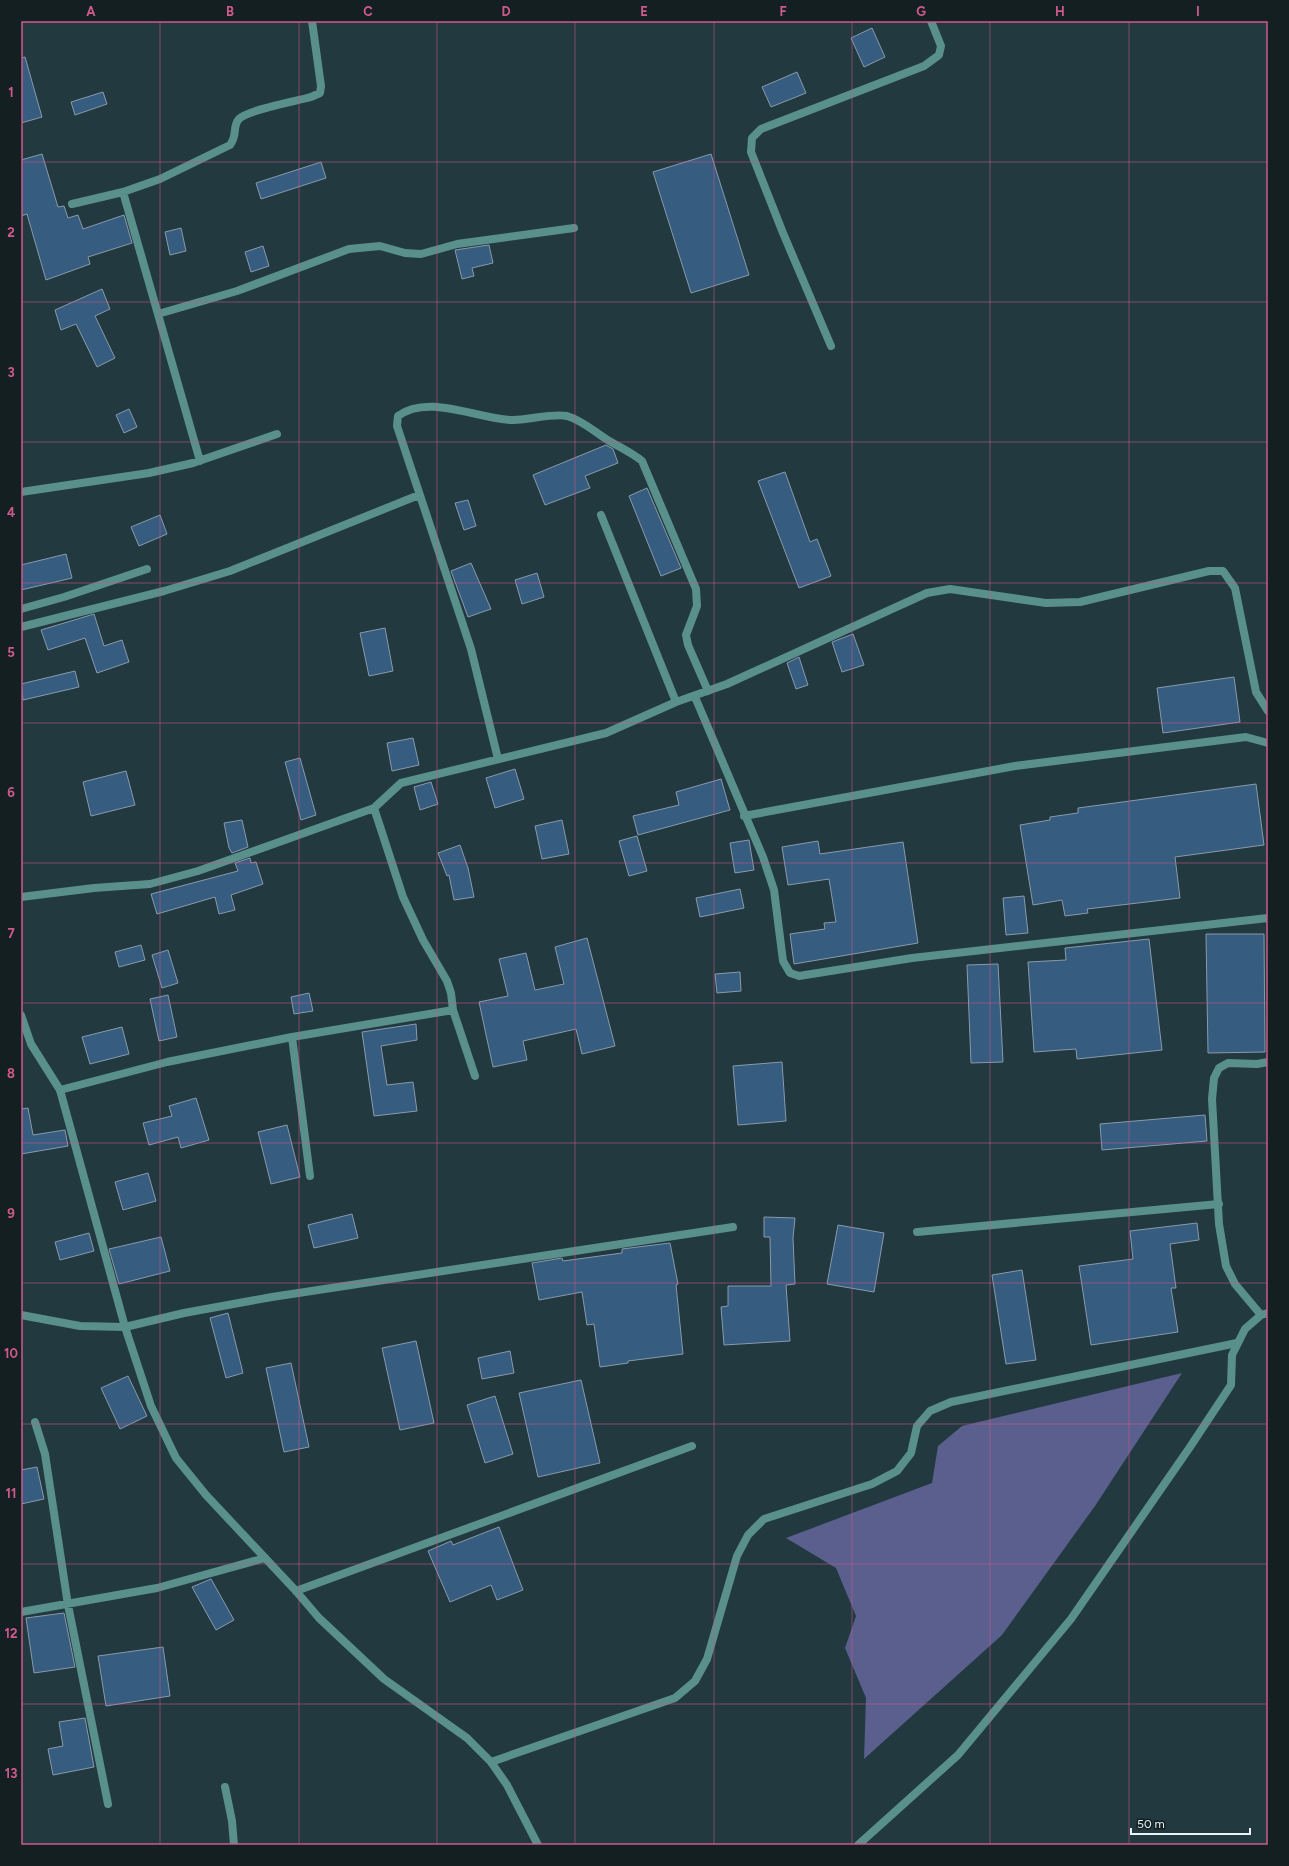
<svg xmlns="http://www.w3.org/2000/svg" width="1289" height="1866" font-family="Figtree,sans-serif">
<rect width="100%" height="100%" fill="#223940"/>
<!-- water -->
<path fill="#5a5f8d" d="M 1182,1373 L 1095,1506 L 1002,1635 L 864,1759 L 866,1698 L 845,1648 L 856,1616 L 836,1568 L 786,1538 L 932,1483 L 938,1446 L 962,1426 Z"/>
<!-- building -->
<path fill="#365c7f" stroke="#899aab" d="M 872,28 L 885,57 L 864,67 L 851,38 Z
M 25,57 L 42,117 L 21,123 L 21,58 Z
M 797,72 L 806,93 L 771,107 L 762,87 Z
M 103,92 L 107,104 L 75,115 L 71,102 Z
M 42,154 L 58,207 L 64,206 L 68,218 L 78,215 L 83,229 L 124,215 L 132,243 L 88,257 L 90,264 L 46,280 L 27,214 L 21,216 L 21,160 Z
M 711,154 L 749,275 L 691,293 L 653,172 Z
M 321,162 L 326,178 L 261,199 L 256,183 Z
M 181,228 L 186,251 L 170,255 L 165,232 Z
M 489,245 L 493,263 L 472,268 L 474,276 L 462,279 L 455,250 Z
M 263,246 L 269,266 L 251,272 L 245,252 Z
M 102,289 L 110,309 L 95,316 L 115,358 L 97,367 L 76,324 L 61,330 L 55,310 Z
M 129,409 L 137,427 L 124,433 L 116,415 Z
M 606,445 L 613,449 L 618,463 L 585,476 L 590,488 L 545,505 L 533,475 Z
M 785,472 L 810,542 L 817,539 L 831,576 L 799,588 L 758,481 Z
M 647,488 L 681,568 L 661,576 L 629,496 Z
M 468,500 L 476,526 L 464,530 L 455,503 Z
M 160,515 L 167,534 L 139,546 L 131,527 Z
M 66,554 L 72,578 L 21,590 L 21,565 Z
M 471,563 L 491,609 L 468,617 L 451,571 Z
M 537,573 L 544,597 L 522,604 L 515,580 Z
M 94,614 L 104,646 L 122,640 L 129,662 L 97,673 L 85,638 L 48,650 L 41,630 Z
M 385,628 L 393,671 L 369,676 L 360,633 Z
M 853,634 L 864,665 L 842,672 L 832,642 Z
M 799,657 L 808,685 L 796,689 L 787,663 Z
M 75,671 L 79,687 L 23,700 L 21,684 Z
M 1234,677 L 1240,722 L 1163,733 L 1157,688 Z
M 413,738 L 419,765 L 392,771 L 387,743 Z
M 300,758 L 316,815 L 301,820 L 285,762 Z
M 515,769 L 524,799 L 495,808 L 486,778 Z
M 126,771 L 135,805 L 91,816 L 83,782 Z
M 721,779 L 730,810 L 638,835 L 633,816 L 679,805 L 676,792 Z
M 431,782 L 438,804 L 420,810 L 414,787 Z
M 1256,784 L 1264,845 L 1175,857 L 1180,898 L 1087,909 L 1088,913 L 1065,916 L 1062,900 L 1033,905 L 1020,825 L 1050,820 L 1050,817 L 1078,813 L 1078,808 Z
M 242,820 L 248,847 L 232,853 L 229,848 L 224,823 Z
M 562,820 L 569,854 L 542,859 L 535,826 Z
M 637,836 L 647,871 L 629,876 L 619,841 Z
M 749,840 L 754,870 L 735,873 L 730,843 Z
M 818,841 L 820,854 L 903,842 L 918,943 L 794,964 L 790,934 L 825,929 L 824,923 L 836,922 L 829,879 L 788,885 L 782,847 Z
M 460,845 L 468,868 L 474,897 L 454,900 L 449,875 L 447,876 L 438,853 Z
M 250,858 L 251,863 L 256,862 L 263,884 L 231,895 L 235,910 L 219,914 L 215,897 L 157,914 L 151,894 L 238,871 L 235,863 Z
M 740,889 L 744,908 L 700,917 L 696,898 Z
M 1024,896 L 1028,933 L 1006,935 L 1003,898 Z
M 1206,934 L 1264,934 L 1265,1052 L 1208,1053 Z
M 587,938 L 615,1046 L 582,1054 L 576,1029 L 523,1041 L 527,1060 L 493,1067 L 479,1002 L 508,996 L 499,959 L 526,953 L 535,990 L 564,984 L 555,947 Z
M 1149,939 L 1162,1050 L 1077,1059 L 1076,1049 L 1034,1052 L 1028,962 L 1066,960 L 1065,948 Z
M 141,945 L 145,960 L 119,967 L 115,952 Z
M 168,950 L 178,983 L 162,988 L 152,955 Z
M 998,964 L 1003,1062 L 971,1063 L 967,965 Z
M 740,972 L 741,991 L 717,993 L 715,974 Z
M 309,993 L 313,1011 L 294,1014 L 291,997 Z
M 168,995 L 177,1037 L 159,1041 L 150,999 Z
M 416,1024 L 417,1040 L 381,1046 L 387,1085 L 413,1082 L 417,1111 L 374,1116 L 362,1032 Z
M 122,1027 L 129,1054 L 90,1064 L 82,1037 Z
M 782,1062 L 786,1121 L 738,1125 L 733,1066 Z
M 196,1098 L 209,1140 L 181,1148 L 178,1137 L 149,1145 L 143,1123 L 172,1116 L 169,1106 Z
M 28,1108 L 33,1135 L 65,1130 L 68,1146 L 21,1154 L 21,1109 Z
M 1205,1115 L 1207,1141 L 1102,1150 L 1100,1124 Z
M 287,1125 L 300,1177 L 271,1184 L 258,1132 Z
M 148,1173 L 156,1201 L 123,1210 L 115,1182 Z
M 352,1214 L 358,1238 L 314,1248 L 308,1225 Z
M 764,1217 L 795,1218 L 793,1238 L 795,1284 L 786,1285 L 790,1341 L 724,1345 L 721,1307 L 728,1306 L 728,1286 L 771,1286 L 770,1237 L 764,1237 Z
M 1197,1223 L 1199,1240 L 1170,1244 L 1176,1288 L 1171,1288 L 1178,1332 L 1091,1345 L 1079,1266 L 1133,1259 L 1130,1231 Z
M 838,1225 L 884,1233 L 874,1292 L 827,1284 Z
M 89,1233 L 94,1251 L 60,1260 L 55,1242 Z
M 161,1237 L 170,1271 L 119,1284 L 109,1249 Z
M 670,1243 L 678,1284 L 676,1285 L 683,1354 L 628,1361 L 628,1363 L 600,1367 L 594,1324 L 587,1325 L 582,1292 L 539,1300 L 532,1263 L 562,1258 L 563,1261 L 622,1253 L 622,1249 Z
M 1022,1270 L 1036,1360 L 1006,1364 L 992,1275 Z
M 228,1313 L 243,1373 L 226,1378 L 210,1318 Z
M 416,1341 L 434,1423 L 400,1430 L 382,1348 Z
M 510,1351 L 514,1373 L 482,1379 L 478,1358 Z
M 291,1363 L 309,1447 L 284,1452 L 266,1368 Z
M 128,1376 L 147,1416 L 120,1429 L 101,1388 Z
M 581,1380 L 600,1463 L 538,1477 L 519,1393 Z
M 495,1396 L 513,1454 L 485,1463 L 467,1405 Z
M 37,1467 L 44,1499 L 21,1504 L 21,1470 Z
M 499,1527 L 523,1590 L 497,1600 L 491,1585 L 450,1602 L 428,1551 L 451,1541 L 453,1545 Z
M 211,1579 L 234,1620 L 216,1630 L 192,1587 Z
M 64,1613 L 75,1667 L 34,1673 L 26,1618 Z
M 163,1647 L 170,1696 L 106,1706 L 98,1656 Z
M 85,1718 L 94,1767 L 53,1775 L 48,1749 L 63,1746 L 59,1722 Z"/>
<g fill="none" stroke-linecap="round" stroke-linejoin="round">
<!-- minor -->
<path stroke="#59908b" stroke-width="8" d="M 123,192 L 200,461
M 72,204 L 123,192 L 160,179 L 230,145 C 238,135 232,126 239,119 C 247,110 297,101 311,97 L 320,93 L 321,86 L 312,21
M 158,314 L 237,291 L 349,249 L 380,246 L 405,253 L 421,254 L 457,244 L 574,228
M 831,346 L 783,233 L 751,152 L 752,138 L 761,129 L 924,66 L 939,55 L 941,46 L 931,21
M 21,492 L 149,473 L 193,463 L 277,434
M 601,515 L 676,702
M 21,609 L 64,597 L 147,569
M 21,627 L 164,591 L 230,571 L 419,495
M 695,697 L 763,857 L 774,890 L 783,961 L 790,973 L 799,976 L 912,958 L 1268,918
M 498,759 L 471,649 L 397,426 L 398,416 C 429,393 479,420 513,420 C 527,420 555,413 567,416 C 584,421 597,434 611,442 C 623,449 632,453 642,461 L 696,589 L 697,606 L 686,635 L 688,645 L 708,691
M 374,808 L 403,897 L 423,940 L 447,981 L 451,993 L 453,1010 L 475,1076
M 744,816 L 1015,766 L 1246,737 L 1268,743
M 21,897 L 94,888 L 150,884 L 198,871 L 374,808 L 401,783 L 606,733 L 676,702 L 727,684 L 927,593 L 950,589 L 1046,603 L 1080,602 L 1209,571 L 1223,571 L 1235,588 L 1256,692 L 1268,711
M 292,1037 L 310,1176
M 60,1090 L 167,1062 L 292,1037 L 453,1010
M 917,1232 L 1219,1204
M 21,1315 L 80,1326 L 125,1327 L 184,1313 L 272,1297 L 733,1227
M 35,1422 L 45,1454 L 68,1605 L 108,1804
M 296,1591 L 692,1446
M 21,1612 L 157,1588 L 265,1558
M 491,1762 L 675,1698 L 695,1681 L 707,1659 L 737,1556 L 748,1535 L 764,1519 L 872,1484 L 897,1471 L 911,1453 L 917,1426 L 930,1411 L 951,1402 L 1237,1343
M 225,1787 L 232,1821 L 234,1845"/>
<!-- tertiary -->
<path stroke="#59908b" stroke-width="8" d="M 21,1015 L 31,1044 L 60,1090 L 125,1327 L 151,1406 L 176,1458 L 206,1495 L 296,1591 L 319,1618 L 384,1679 L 467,1738 L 491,1762 L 507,1785 L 538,1845
M 1261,1315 L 1235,1284 L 1226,1266 L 1219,1224 L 1212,1099 L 1214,1078 L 1219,1068 L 1228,1063 L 1257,1064 L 1268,1062
M 858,1845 L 958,1755 L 1071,1619 L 1190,1447 L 1231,1385 L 1232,1355 L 1245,1329 L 1261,1315 L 1268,1313"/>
</g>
<!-- grid -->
<path fill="none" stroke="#cd5a8a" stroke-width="1" stroke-opacity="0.55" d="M 160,21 L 160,1845M 299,21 L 299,1845M 437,21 L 437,1845M 575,21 L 575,1845M 714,21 L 714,1845M 852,21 L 852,1845M 990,21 L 990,1845M 1129,21 L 1129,1845M 21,162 L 1268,162M 21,302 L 1268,302M 21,442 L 1268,442M 21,583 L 1268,583M 21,723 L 1268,723M 21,863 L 1268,863M 21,1003 L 1268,1003M 21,1143 L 1268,1143M 21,1283 L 1268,1283M 21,1424 L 1268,1424M 21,1564 L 1268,1564M 21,1704 L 1268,1704"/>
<!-- border -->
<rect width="1289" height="1866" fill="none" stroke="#141f22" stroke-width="44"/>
<!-- scale -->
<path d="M1131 1828v6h119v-6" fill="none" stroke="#e7f5f9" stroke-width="2"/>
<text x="1137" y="1828" font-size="12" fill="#e7f5f9" stroke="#141f22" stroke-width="3" paint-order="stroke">50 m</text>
<rect x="22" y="22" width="1245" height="1822" fill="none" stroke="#cd5a8a" stroke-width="1.5"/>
<g font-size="13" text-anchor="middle" font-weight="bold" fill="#cd5a8a">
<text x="91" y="16">A</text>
<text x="230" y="16">B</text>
<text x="368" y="16">C</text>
<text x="506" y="16">D</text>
<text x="644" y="16">E</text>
<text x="783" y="16">F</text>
<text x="921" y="16">G</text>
<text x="1060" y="16">H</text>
<text x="1198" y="16">I</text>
<text x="11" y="97">1</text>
<text x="11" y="237">2</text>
<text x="11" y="377">3</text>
<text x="11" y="517">4</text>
<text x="11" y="657">5</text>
<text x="11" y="797">6</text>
<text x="11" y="938">7</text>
<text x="11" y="1078">8</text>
<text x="11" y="1218">9</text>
<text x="11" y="1358">10</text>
<text x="11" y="1498">11</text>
<text x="11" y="1638">12</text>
<text x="11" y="1778">13</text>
</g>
</svg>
